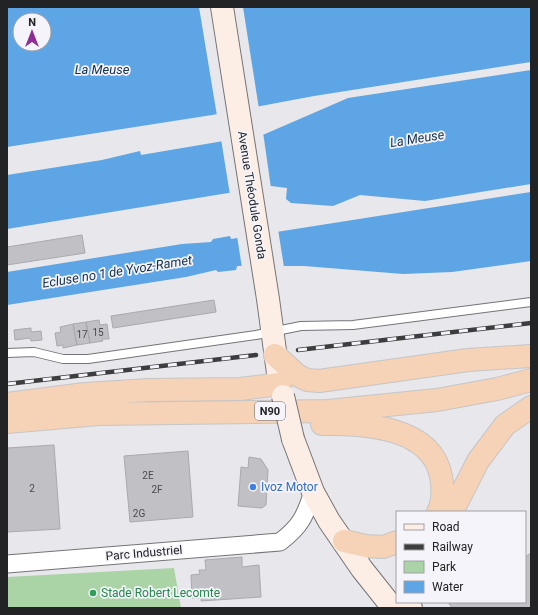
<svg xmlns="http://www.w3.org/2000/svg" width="538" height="615" font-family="Roboto,sans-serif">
<rect width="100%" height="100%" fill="#e7e7ec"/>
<!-- green -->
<path fill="#aad4a6" d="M 174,568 L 181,608 L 7,608 L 7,577 Z"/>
<!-- water -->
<path fill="#5da5e4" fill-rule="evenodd" d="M 7,7 L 531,7 L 531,62 L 314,96 L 212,115 L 7,147 ZM 20,20 L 44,20 L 44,44 L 20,44 Z
M 531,70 L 531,184 L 425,201 L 360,195 L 333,206 L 291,203 L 286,199 L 287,188 L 271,186 L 7,229 L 7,175 L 102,160 L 140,151 L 141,155 L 265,134 L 348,98 Z
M 531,192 L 531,261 L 452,272 L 403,274 L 304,266 L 237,266 L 236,270 L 218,272 L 216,270 L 186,277 L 7,305 L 7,272 L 182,244 L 211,242 L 213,239 L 230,236 L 231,239 Z"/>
<!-- pier -->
<path fill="#e7e7ec" d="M 199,7 L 243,7 L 259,109 L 217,116 Z
M 263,132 L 271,188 L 230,195 L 221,139 Z
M 278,229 L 284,267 L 242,268 L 237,236 Z"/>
<!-- building -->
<path fill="#c1c0c5" stroke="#aaa9ad" d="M 82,235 L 85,253 L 7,265 L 7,247 Z
M 214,300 L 216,312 L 113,328 L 111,316 Z
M 99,320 L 100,325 L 107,324 L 109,339 L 102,339 L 103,341 L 90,343 L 86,322 Z
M 86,322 L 90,343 L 77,345 L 73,324 Z
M 73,324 L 77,345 L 63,348 L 63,345 L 57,346 L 55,333 L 61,332 L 60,327 Z
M 31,328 L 31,332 L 41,331 L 42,340 L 31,341 L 30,338 L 15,340 L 14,330 Z
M 54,445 L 60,529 L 7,532 L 7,448 Z
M 188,451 L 193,517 L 130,522 L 124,456 Z
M 249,457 L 261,459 L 268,470 L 266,505 L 262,508 L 238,506 L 241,467 L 248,468 Z
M 531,553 L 531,608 L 452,608 L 448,602 L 525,602 L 525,557 Z
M 242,557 L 242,567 L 259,565 L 261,597 L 201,601 L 201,598 L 192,598 L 191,575 L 200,574 L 199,570 L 206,570 L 205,560 Z"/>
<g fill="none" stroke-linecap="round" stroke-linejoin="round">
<!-- service casing -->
<g stroke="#747478" stroke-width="10">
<path id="service" d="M 7,353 L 34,352 L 63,359 L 88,359 L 256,335 L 301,326 L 353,325 L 531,302"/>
</g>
<!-- minor casing -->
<g stroke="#747478" stroke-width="19">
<path id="minor" d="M 7,564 L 280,542 C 301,526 305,516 313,492"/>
</g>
<!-- secondary casing -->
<g stroke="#747478" stroke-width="24">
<path id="secondary" d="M 222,7 L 268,299 L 278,373
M 293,439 L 313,492 L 329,521 L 362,569 L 393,608
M 406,602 L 411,608"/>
</g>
<!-- trunk casing -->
<g stroke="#c6c6c6" stroke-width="24">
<path id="trunk" d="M 275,355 L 297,375 L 307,380 L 319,381 L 468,360 L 531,356
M 7,404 L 85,394 L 149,390 L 240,389 L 280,384
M 7,422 L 99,414 L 328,411 L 437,400 L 497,389 L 531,380
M 322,424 C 363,423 431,426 441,476 C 443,488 444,501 438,512
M 452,512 L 478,461 L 505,425 L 531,407
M 344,541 L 366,546 L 383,547 L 397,542"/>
</g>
<!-- service -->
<use href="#service" stroke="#fff" stroke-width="8"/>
<!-- minor -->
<use href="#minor" stroke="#fff" stroke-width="17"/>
<!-- secondary -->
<use href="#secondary" stroke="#fceee4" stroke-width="22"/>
<!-- trunk -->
<use href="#trunk" stroke="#f6d2b7" stroke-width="22"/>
<!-- rail casing -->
<g stroke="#3c3d3e" stroke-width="4.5">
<path id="rail" d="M 298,350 L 531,323
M 7,384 L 256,355"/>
</g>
<!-- rail -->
<use href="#rail" stroke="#f4f4fa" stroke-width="3" stroke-dasharray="9" stroke-linecap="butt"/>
<!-- secondary-bridge casing -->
<g stroke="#747478" stroke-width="24" stroke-linecap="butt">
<path id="secondary-bridge" d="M 283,396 L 293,439"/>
</g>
<!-- secondary-bridge -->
<use href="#secondary-bridge" stroke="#fceee4" stroke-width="22"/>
</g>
<!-- markers -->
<circle fill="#3f7fe0" stroke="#f4f4fa" stroke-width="1.5" cx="253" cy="487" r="4"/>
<circle fill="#2e9e5b" stroke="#f4f4fa" stroke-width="1.5" cx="93" cy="593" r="4"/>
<g text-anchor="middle" stroke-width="3.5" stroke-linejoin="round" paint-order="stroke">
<!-- number labels -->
<g font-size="10" fill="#4a4a4c">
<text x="98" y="336">15</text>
<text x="82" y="338">17</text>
<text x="148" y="479">2E</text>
<text x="32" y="492">2</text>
<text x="157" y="493">2F</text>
<text x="139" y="517">2G</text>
</g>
<!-- shield labels -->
<rect fill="#f4f4fa" stroke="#616264" stroke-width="1" x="255" y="402" width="30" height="18" rx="3"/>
<g font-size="11" font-weight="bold" fill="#222324">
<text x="270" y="415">N90</text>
</g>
<!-- street labels -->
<g font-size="12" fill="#222324" stroke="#f4f4fa">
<text transform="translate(252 195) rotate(81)" y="4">Avenue Théodule Gonda</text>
<text transform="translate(144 553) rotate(-5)" y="4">Parc Industriel</text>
</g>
<!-- shop labels -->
<g font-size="12" fill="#366cbe" stroke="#f4f4fa" text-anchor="start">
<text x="261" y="491">Ivoz Motor</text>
</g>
<!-- leisure labels -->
<g font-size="12" fill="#27864d" stroke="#f4f4fa" text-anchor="start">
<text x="101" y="597">Stade Robert Lecomte</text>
</g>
<!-- water labels -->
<g font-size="13" font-style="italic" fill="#13314b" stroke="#f4f4fa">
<text x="102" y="74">La Meuse</text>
<text transform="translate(417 138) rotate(-9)" y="5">La Meuse</text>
<text transform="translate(117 271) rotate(-9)" y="5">Ecluse no 1 de Yvoz-Ramet</text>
</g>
</g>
<!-- border -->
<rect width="538" height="615" fill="none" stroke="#222324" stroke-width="16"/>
<!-- legend -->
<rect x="396" y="511" width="130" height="92" fill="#f4f4fa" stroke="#a0a0a4"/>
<rect x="404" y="524" width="20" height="6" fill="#fceee4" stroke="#a0a0a4"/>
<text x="432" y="531" font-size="12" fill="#222324">Road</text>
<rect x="404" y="544" width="20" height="6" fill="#3c3d3e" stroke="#a0a0a4"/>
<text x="432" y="551" font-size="12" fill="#222324">Railway</text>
<rect x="404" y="561" width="20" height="12" fill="#aad4a6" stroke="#a0a0a4"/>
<text x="432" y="571" font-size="12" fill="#222324">Park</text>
<rect x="404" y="581" width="20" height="12" fill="#5da5e4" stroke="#a0a0a4"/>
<text x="432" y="591" font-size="12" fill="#222324">Water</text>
<!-- north arrow -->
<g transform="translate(32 32)"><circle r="19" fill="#f4f4fa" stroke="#a0a0a4"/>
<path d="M0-3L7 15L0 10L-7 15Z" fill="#902d94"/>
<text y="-6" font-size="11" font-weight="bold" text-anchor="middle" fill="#222324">N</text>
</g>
</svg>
